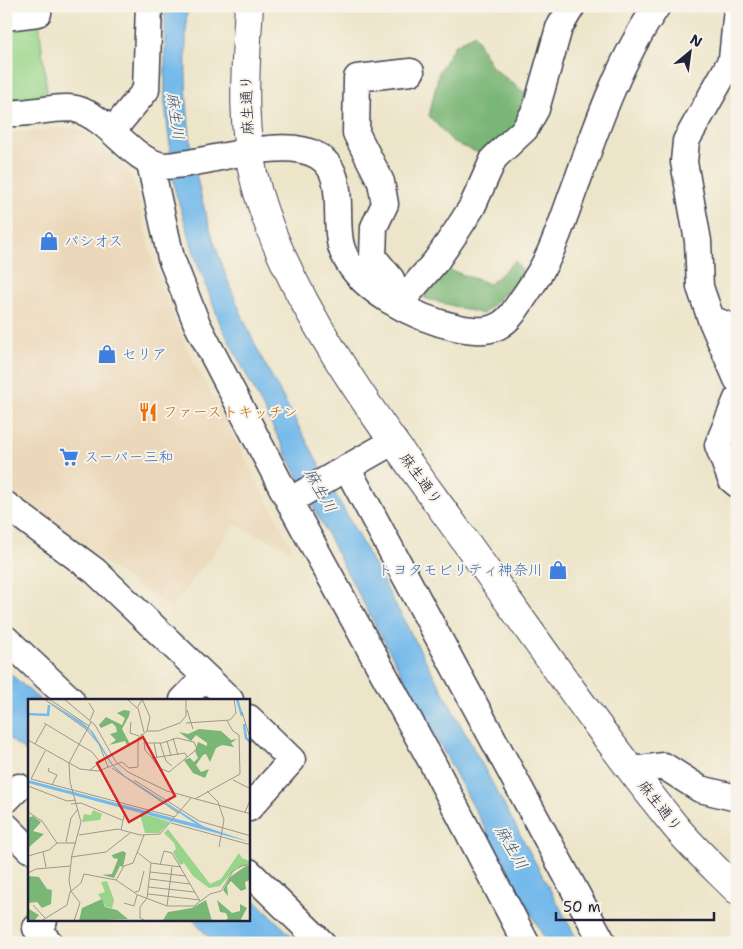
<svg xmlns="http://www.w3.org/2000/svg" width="743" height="949" font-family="'Shantell Sans','Klee One',sans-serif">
<rect width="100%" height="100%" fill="#f7f3e8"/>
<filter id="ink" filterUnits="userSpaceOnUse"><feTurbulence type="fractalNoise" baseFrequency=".02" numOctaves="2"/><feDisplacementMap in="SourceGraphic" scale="10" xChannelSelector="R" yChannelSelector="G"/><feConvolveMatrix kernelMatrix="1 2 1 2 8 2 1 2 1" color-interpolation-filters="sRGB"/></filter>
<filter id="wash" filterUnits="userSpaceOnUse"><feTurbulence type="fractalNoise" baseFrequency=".0096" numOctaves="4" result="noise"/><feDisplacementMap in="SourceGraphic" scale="20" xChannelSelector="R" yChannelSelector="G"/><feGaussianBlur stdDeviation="1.12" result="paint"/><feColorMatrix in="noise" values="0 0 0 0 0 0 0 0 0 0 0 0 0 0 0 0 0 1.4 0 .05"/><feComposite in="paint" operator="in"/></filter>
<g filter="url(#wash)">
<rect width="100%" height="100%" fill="#ede5c9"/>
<!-- built -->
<path fill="#ebd8ba" d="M 65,127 L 77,129 L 91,137 L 128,171 L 134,183 L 153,262 L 181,337 L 294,551 L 235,525 L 171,609 L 6,493 L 6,131 L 29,132 Z"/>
<!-- green -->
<path fill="#98d58a" stroke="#5d7c62" d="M 39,23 L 47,92 L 38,94 L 39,99 L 6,100 L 6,27 Z"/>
<!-- forest -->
<path fill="#7ab676" stroke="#4e6c58" d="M 474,34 L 492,67 L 543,107 L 499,161 L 454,143 L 429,116 L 439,72 L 454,46 Z
M 515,261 L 525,274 L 483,314 L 424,298 L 438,266 L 490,284 Z"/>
<!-- water -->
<path fill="#74baeb" stroke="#4b6e93" d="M 165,6 L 187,6 C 185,50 185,93 190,136 C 199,212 228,288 261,357 L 579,943 L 547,943 L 343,565 L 220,323 L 197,262 L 175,190 L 165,104 Z
M 6,670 L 40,700 L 29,700 L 29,754 L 6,736 Z
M 249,895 L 299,943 L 214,943 L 193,920 L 249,920 Z"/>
</g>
<g filter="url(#ink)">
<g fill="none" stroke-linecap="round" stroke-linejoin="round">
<!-- minor casing -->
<g stroke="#403f50" stroke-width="29">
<path id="minor" d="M 737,9 L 732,59 L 737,65
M 6,17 L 38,13 L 38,6
M 732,59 L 686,141 L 684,162 L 698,241 L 700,287 L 711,319 L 737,329
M 6,113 C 27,115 60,105 76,109 C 111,119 130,160 163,166 C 203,166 282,134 318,156 C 348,174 333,218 341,246 C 354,290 417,319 459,328 C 480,332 498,333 513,313 C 523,298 535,282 544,265 C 558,239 567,207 578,179 C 599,120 621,58 657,6
M 113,130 L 146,90 L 149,6
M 150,163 L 171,258 L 197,324 L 289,501 L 433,764 L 526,943
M 398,305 L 436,261 L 456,232 L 472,207 L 494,158 L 525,129 L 536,109 L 559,28 L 572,6
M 398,305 L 391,279 L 373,257 L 374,227 L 385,204 L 381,182 L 356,133 L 357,78 L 411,72
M 711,319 L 737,379
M 737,399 L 718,445 L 731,479 L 737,484
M 347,468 L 603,943
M 289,501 L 394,441
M 6,505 L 95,571 L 230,700
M 6,639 L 71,700
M 183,700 L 205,677
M 249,718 L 292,760 L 249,808
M 633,770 L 664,766 L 700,789 L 737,798
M 6,800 L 19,787
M 6,826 L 29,849
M 249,872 L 322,943
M 44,920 L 36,928 L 50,943"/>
</g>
<!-- major casing -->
<g stroke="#403f50" stroke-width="30">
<path id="major" d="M 249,6 C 245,69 240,132 258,193 C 295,317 393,440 468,545 C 536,639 602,736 675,826 C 694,849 716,869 737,890"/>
</g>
<!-- minor -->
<use href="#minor" stroke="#fff" stroke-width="26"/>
<!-- major -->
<use href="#major" stroke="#fff" stroke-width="28"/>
</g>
</g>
<!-- icons -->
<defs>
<g id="shop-bare" transform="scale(1.5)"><path d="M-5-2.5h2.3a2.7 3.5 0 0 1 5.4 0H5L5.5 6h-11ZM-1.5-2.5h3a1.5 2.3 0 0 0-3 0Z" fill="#3f7fe0" stroke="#f7f3e8" stroke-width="2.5" paint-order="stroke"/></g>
<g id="restaurant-bare" transform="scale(1.5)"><path d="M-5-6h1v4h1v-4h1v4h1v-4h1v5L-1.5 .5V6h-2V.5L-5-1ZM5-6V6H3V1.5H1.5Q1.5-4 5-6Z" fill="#e8710a" stroke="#f7f3e8" stroke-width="2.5" paint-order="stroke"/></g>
<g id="supermarket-bare" transform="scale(1.5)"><path d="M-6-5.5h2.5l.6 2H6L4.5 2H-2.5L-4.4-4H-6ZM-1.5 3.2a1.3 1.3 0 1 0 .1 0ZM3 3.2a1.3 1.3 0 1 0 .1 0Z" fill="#3f7fe0" stroke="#f7f3e8" stroke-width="2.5" paint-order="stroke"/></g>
</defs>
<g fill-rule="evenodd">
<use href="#shop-bare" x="49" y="241"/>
<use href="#shop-bare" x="107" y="354"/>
<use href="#restaurant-bare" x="148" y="412"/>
<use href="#supermarket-bare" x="69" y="457"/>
<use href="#shop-bare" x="558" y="570"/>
</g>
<g text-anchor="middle" stroke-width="4" stroke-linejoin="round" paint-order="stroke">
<!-- street labels -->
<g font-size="15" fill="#22223b" stroke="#f7f3e8">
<text transform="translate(247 105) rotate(-92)" y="5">麻生通り</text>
<text transform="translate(421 479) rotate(54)" y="5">麻生通り</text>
<text transform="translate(660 806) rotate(52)" y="5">麻生通り</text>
</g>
<!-- shop labels -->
<g font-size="15" fill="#366cbe" stroke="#f7f3e8" text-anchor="start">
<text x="64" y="246">パシオス</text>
<text x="122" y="359">セリア</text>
<text x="84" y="462">スーパー三和</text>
<text x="543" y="575" text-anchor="end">トヨタモビリティ神奈川</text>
</g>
<!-- food labels -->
<g font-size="15" fill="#c56008" stroke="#f7f3e8" text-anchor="start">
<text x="163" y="417">ファーストキッチン</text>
</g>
<!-- water labels -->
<g font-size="16" font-style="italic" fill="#3f5779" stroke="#f7f3e8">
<text transform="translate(176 116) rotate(82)" y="6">麻生川</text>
<text transform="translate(321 490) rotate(61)" y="6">麻生川</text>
<text transform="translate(512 847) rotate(60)" y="6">麻生川</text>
</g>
</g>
<!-- overview -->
<g transform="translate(28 699)">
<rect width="222" height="222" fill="#ede5c9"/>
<path d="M 65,111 L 74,115 L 72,121 L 54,123 L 56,115 L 63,116 ZM 112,115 L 123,117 L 142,123 L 131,134 L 117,134 ZM 140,130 L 182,185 L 193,180 L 211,154 L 214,159 L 222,162 L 222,166 L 208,169 L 192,187 L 181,189 L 165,177 L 156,164 L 152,166 L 145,153 L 148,150 L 146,144 L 136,134 ZM 79,182 L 86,201 L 84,209 L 78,208 L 70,195 L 77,193 L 73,183 Z" fill="#98d58a"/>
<path d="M 96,11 L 102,12 L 101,17 L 94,30 L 102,45 L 99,46 L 97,42 L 81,46 L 88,41 L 82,35 L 89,33 L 88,28 L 84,24 L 73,29 L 71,26 L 78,18 L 94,26 L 97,19 L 89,14 ZM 171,30 L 193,32 L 203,41 L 209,40 L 203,44 L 206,48 L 194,46 L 188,49 L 182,63 L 178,55 L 175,56 L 168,66 L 173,73 L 181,70 L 177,79 L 165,74 L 156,61 L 162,59 L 166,63 L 170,59 L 167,52 L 170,43 L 179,47 L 179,44 L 168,36 L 163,42 L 151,33 L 160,35 ZM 5,117 L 13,123 L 5,132 L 16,135 L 0,149 L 0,119 ZM 95,152 L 98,154 L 95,168 L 92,167 L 86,179 L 74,176 L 84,175 L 90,160 L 85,159 L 84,156 ZM 218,167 L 222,167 L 222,181 L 217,183 L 218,190 L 213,192 L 203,182 L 199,187 L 200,197 L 195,191 L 202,178 ZM 0,177 L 11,178 L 19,190 L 24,191 L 23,205 L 14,209 L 9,203 L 1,204 L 1,210 L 11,216 L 6,222 L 0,222 ZM 74,200 L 77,208 L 89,211 L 100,220 L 51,222 L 54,209 ZM 178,201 L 184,222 L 135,221 L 140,213 L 164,209 ZM 189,201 L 204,214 L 212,212 L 212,205 L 219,209 L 212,222 L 197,222 L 200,219 L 198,214 L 192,213 Z" fill="#7ab676"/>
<path d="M 17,0 L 54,23 L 65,33 L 85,66 L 97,77 L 175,127 L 222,143 L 0,84 L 0,81 L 168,125 L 94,76 L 83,65 L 62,32 Z" fill="#74baeb"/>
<path fill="none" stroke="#74baeb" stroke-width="2.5" d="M 209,0 L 214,17M 0,15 L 20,16 L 21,6M 216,25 L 218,39 L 223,44"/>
<path fill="none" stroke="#9c9790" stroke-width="1" d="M 16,0 L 58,30 L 71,45 L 80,68M 21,0 L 61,27M 36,0 L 67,26 L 88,63 L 100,73 L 139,92 L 223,115M 99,0 L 109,9 L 114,1M 61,4 L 66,12 L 62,21M 110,9 L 116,33M 159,11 L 165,30M 214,13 L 223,42M 103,23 L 102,34 L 111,37M 16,24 L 64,53 L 72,63 L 62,71M 158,24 L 202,21 L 208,14 L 206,0M 119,32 L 130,32 L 152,24 L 158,17 L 158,0M 113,35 L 119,44 L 134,44 L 149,39 L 166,43 L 169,50 L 141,73 L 131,69 L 124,59M 145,39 L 150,56M 0,41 L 52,70 L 70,72 L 94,63 L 101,69 L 110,68 L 110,39 L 119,32 L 122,18 L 114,0M 139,42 L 143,57M 116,43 L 117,51 L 124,59 L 157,54 L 159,58M 126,44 L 129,59M 132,44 L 138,62 L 144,67M 7,45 L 18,25M 17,52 L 3,80 L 147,118M 21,69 L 20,72 L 29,76 L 24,86M 84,69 L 150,114M 106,81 L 171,122 L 223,137M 205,81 L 223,90M 0,87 L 39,102 L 48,101M 179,92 L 190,103 L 196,121 L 191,148M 167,100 L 212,75 L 211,36 L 205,32 L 199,22M 43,105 L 53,104 L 94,121M 0,113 L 14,122 L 29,144M 217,113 L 223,99M 143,124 L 223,146M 93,131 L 97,112M 51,136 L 90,130 L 112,136 L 132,135 L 163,99M 116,136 L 105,164 L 96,167 L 88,181 L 110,196 L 139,207 L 166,207 L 182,195 L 193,192 L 205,172 L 215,166 L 223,166M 38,143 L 43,119 L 50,110M 15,153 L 18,168M 109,153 L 123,164 L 119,199 L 112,208 L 112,219 L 118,222M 0,157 L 21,151 L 29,144 L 48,144M 43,158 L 78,153 L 102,134M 123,164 L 153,168M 132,166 L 136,152 L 144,154 L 172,202M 122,173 L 158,177M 0,174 L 8,170 L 43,167M 122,180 L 162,185M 120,188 L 167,193M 107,193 L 111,192 L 116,172M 120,195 L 172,201M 96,204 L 106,207 L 109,196M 5,206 L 17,219M 139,207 L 144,168M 13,222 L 39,206 L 42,193 L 53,184 L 56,175 L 88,181M 46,222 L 52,204 L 43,192 L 41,181 L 44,156 L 53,123 L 42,83 L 41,64 L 63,23"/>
<path fill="#d62828" fill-opacity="0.15" stroke="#d62828" stroke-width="2.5" d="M 115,38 L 147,97 L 101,123 L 69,64 Z"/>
<rect width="222" height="222" fill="none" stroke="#22223b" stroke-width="2.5"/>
</g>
<!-- margin -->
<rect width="743" height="949" fill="none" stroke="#f7f3e8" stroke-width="25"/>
<!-- north arrow -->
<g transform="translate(690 52) rotate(29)" stroke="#f7f3e8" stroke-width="4" paint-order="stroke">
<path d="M0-4L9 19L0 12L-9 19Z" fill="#22223b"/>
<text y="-8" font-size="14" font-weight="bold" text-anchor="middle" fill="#22223b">N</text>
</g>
<!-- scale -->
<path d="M556 912v8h158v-8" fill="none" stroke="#22223b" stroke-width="2.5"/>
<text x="563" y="912" font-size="15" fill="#22223b" stroke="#f7f3e8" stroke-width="4" paint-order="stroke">50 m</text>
</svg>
